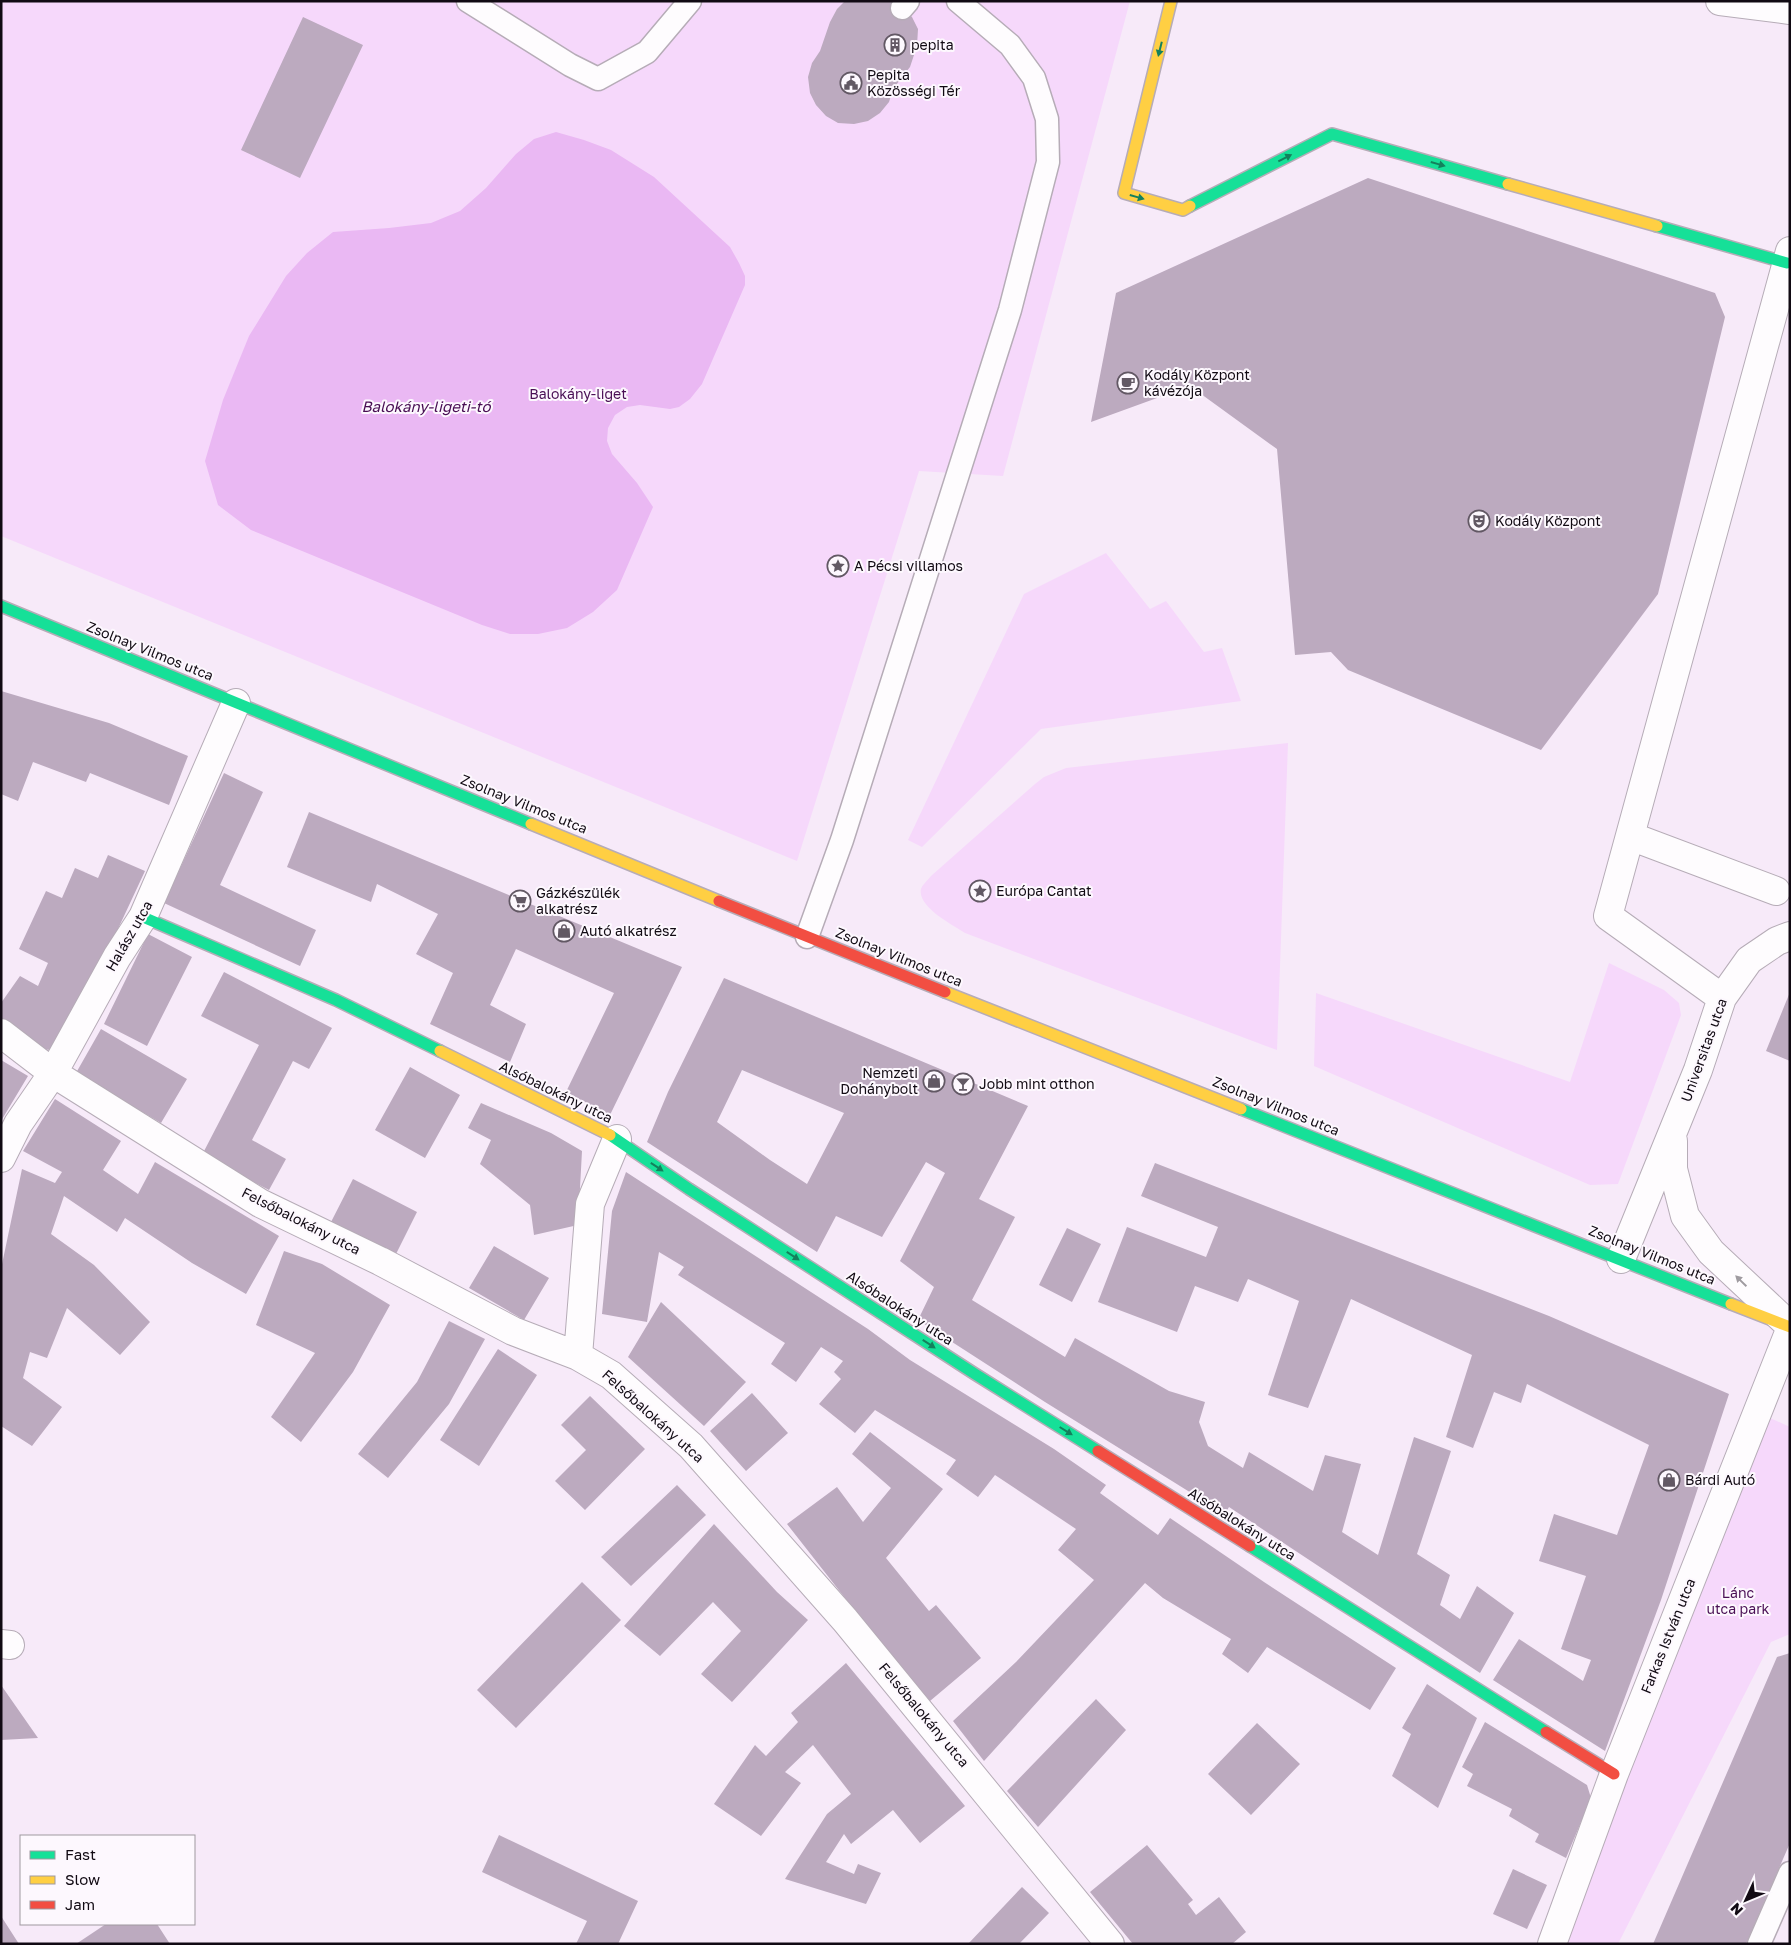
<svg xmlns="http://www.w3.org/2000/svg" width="1791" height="1945" font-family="'Golos Text',sans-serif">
<rect width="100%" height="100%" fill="#f7eaf9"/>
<!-- green -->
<path fill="#f6d8fb" d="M 1,1 L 1130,1 L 1003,476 L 919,471 L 797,861 L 1,536 Z
M 1106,553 L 1150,609 L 1166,601 L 1204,652 L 1222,648 L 1241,701 L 1041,729 L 922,847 L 908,840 L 1024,594 Z
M 1288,743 L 1277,1050 L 965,933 C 953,925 917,907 921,889 C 922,885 928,880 931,876 L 1035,784 L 1044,777 L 1066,768 Z
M 1609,963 L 1664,990 L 1679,1003 L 1681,1015 L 1618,1184 L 1590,1185 L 1314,1066 L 1316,993 L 1570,1082 Z
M 1757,1412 L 1790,1427 L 1790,1634 L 1771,1642 L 1618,1944 L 1549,1944 Z"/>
<!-- water -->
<path fill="#eab8f3" d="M 556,132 L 584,140 L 611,150 L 654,177 L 730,247 L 739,263 L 745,276 L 745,285 L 702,384 L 690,399 L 679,407 L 670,409 L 640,405 L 627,407 L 615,415 L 608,428 L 607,441 L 612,454 L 637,483 L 653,507 L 617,590 L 593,612 L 567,628 L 538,634 L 510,634 L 482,625 L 251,530 L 218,505 L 205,461 L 223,400 L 249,336 L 286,276 L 307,253 L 333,232 L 389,228 L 431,223 L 460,211 L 486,188 L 516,154 L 534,139 Z"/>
<!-- building -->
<path fill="#bcaabf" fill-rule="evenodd" d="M 845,1 L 892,1 L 902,8 L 912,17 L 918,29 L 917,46 L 910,67 L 893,89 L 889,102 L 880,113 L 868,121 L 854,124 L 838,123 L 826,116 L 816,105 L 810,93 L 808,77 L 812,63 L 820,51 L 830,22 L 837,9 Z
M 303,17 L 363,45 L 300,178 L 241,150 Z
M 1368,178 L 1715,293 L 1725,317 L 1658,594 L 1541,750 L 1348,670 L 1331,652 L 1295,655 L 1277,449 L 1190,386 L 1091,422 L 1116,293 Z
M 1,691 L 109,723 L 188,756 L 169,805 L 90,773 L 86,782 L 33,762 L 18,801 L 1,794 Z
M 224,773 L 263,792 L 220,885 L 316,930 L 300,966 L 164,903 Z
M 309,812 L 682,967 L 610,1115 L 566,1092 L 614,993 L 516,949 L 490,1005 L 526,1024 L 510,1062 L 430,1024 L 453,973 L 416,954 L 438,914 L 377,884 L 371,902 L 287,867 Z
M 108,855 L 145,871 L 82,1006 L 52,1050 L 38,1049 L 1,1020 L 1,1003 L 20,976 L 38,986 L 48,963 L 19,949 L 46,891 L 62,898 L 75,868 L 98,878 Z
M 148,934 L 192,957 L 147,1046 L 104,1024 Z
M 224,972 L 332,1028 L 309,1069 L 293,1061 L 252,1140 L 286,1159 L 269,1190 L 202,1155 L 259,1045 L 201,1016 Z
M 724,978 L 1028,1106 L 979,1199 L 1015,1217 L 972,1300 L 1065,1357 L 1075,1338 L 1169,1391 L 1205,1402 L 1199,1422 L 1208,1446 L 1243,1468 L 1249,1452 L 1313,1491 L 1325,1455 L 1361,1464 L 1342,1532 L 1378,1555 L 1414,1437 L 1451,1451 L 1417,1554 L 1450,1575 L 1440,1605 L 1460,1619 L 1477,1586 L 1514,1613 L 1480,1673 L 1229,1507 L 1225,1514 L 1045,1402 L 918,1320 L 934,1287 L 900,1261 L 945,1173 L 926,1162 L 882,1237 L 836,1216 L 817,1252 L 647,1142 L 668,1092 ZM 742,1070 L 844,1113 L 807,1184 L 770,1160 L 717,1122 Z
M 1790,992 L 1790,1061 L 1766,1051 Z
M 101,1029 L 187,1079 L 161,1123 L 76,1073 Z
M 1,1060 L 28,1076 L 1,1121 Z
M 410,1067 L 460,1095 L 425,1158 L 375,1130 Z
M 55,1099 L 121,1141 L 103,1170 L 138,1194 L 155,1162 L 279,1236 L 246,1294 L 192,1263 L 125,1218 L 117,1232 L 64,1196 L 51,1234 L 94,1265 L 150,1322 L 120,1355 L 67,1308 L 47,1358 L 30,1352 L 23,1378 L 62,1407 L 32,1446 L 1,1426 L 1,1269 L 22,1169 L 55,1183 L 62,1172 L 23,1151 Z
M 481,1103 L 551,1133 L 582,1151 L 578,1225 L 534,1235 L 530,1205 L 480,1164 L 491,1140 L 468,1128 Z
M 1155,1163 L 1549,1316 L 1729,1394 L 1661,1600 L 1605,1751 L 1493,1680 L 1519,1639 L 1583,1681 L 1591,1660 L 1561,1649 L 1586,1576 L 1539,1561 L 1554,1514 L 1617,1535 L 1649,1445 L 1527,1384 L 1521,1403 L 1494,1392 L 1473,1448 L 1446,1437 L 1472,1355 L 1351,1299 L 1308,1408 L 1268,1395 L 1299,1301 L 1248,1279 L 1238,1302 L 1195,1286 L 1177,1332 L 1098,1302 L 1127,1227 L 1206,1257 L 1218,1227 L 1141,1196 Z
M 626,1172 L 868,1329 L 910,1360 L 1054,1449 L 1106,1485 L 1100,1493 L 1158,1535 L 1170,1518 L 1264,1582 L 1396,1668 L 1370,1710 L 1267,1647 L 1248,1673 L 1222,1654 L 1231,1639 L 1163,1598 L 1145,1583 L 984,1761 L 953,1721 L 1016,1662 L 1094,1580 L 1058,1550 L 1076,1529 L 995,1475 L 978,1497 L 946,1474 L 956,1460 L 875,1410 L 855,1433 L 819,1404 L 841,1379 L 834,1372 L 843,1361 L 821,1347 L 796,1382 L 771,1364 L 785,1343 L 678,1275 L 684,1267 L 659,1252 L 647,1322 L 602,1314 L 612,1211 Z
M 353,1179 L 417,1212 L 396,1254 L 331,1222 Z
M 1067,1228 L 1101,1244 L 1072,1302 L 1039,1285 Z
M 494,1246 L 549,1278 L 524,1320 L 469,1288 Z
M 284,1251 L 322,1264 L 390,1305 L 353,1372 L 301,1442 L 271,1417 L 315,1353 L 256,1325 Z
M 661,1302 L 746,1382 L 704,1426 L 628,1357 Z
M 449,1321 L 485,1339 L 449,1404 L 388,1478 L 358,1454 L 417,1382 Z
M 498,1349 L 537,1375 L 479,1466 L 440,1440 Z
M 752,1393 L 788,1433 L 746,1471 L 710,1431 Z
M 590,1396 L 645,1449 L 585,1510 L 555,1481 L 586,1450 L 561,1425 Z
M 870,1432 L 943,1489 L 886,1558 L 929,1611 L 936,1605 L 981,1658 L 930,1701 L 885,1649 L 787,1524 L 837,1487 L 863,1522 L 891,1488 L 852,1454 Z
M 677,1485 L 706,1515 L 631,1586 L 601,1557 Z
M 714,1524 L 777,1592 L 808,1620 L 732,1702 L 701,1674 L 741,1631 L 713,1602 L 660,1656 L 624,1626 Z
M 582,1582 L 621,1620 L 516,1728 L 477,1690 Z
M 1790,1653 L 1790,1843 L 1746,1944 L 1653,1944 L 1777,1657 Z
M 846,1663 L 965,1806 L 920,1843 L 893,1810 L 851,1844 L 844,1834 L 826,1862 L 854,1874 L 858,1864 L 881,1873 L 866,1904 L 785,1879 L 827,1814 L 851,1794 L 813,1745 L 785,1772 L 801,1783 L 761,1836 L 714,1804 L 755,1745 L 766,1756 L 798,1722 L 791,1713 Z
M 1427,1684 L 1477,1718 L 1438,1808 L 1392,1776 L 1411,1734 L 1402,1728 Z
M 1,1685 L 38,1738 L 1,1740 Z
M 1096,1699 L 1126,1730 L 1038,1827 L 1007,1791 Z
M 1485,1722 L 1587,1785 L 1591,1798 L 1566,1858 L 1535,1842 L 1539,1834 L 1509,1816 L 1512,1809 L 1467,1786 L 1473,1774 L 1462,1767 Z
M 1257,1723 L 1300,1764 L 1251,1815 L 1208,1774 Z
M 499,1835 L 638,1901 L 618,1944 L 576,1944 L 587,1921 L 482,1872 Z
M 1147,1845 L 1193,1900 L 1188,1904 L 1196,1915 L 1219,1897 L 1246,1932 L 1232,1944 L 1133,1944 L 1090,1892 Z
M 1513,1869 L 1547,1885 L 1527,1929 L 1493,1914 Z
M 1022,1887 L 1049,1913 L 1019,1944 L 968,1944 Z
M 1,1916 L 19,1944 L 1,1944 Z
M 106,1924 L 157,1924 L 170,1944 L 76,1944 Z"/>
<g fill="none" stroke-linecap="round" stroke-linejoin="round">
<!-- lane casing -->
<g stroke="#b6acb7" stroke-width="25">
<path id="lane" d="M 468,1 L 570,65 L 598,79 L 647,52 L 690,1
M 902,8 L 908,1
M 807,937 L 842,840 L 1010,310 L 1048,162 L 1047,119 L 1034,78 L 1010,45 L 958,1
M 1759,1944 L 1790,1873"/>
</g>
<!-- street casing -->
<g stroke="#b6acb7" stroke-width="30">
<path id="street" d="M 1720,1 L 1790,10
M 1630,836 L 1776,891
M 1722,998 L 1608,916 L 1790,251
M 1,1033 L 53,1073 L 260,1203 L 380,1261 L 513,1331 L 578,1356 L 611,1375 L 691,1446 L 845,1620 L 1110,1944
M 1673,1141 L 1673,1169 L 1685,1216 L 1711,1252 L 1790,1326
M 1,1158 L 18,1124 L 53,1073 L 117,957 L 143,917 L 236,703
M 1621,1259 L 1698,1070 L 1722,998 L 1749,960 L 1777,941 L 1790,936
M 578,1356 L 590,1204 L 617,1139
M 1,1644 L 10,1645
M 1552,1944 L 1614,1774 L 1790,1330"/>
</g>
<!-- fast casing -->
<g stroke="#b6acb7" stroke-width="14">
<path id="fast" d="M 1190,206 L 1332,134 L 1508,184
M 1657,226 L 1787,263
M 1,606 L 531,824
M 143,917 L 336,1000 L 440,1051
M 1241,1109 L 1731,1304
M 610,1135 L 689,1189 L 975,1374 L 1098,1451
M 1250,1546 L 1546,1732"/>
</g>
<!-- slow casing -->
<g stroke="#b6acb7" stroke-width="14">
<path id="slow" d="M 1171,1 L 1124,193 L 1183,210 L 1190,206
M 1508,184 L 1657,226
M 531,824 L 719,901
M 945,992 L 1241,1109
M 440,1051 L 610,1135
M 1731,1304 L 1790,1327"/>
</g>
<!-- jam casing -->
<g stroke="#b6acb7" stroke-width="14">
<path id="jam" d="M 719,901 L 945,992
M 1098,1451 L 1250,1546
M 1546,1732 L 1614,1774"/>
</g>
<!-- lane -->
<use href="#lane" stroke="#fefcfe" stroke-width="22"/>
<!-- street -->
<use href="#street" stroke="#fefcfe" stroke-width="28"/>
<!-- fast -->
<use href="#fast" stroke="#16e098" stroke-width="11"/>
<!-- slow -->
<use href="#slow" stroke="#ffcf43" stroke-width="11"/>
<!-- jam -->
<use href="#jam" stroke="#f24e42" stroke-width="11"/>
</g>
<!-- one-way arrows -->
<defs><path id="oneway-solid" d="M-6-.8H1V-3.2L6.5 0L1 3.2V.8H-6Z" transform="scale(1.25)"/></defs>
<g fill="#14805c">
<use href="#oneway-solid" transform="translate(1160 49) rotate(104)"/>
<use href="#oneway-solid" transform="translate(1285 158) rotate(-27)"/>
<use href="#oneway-solid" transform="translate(1438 164) rotate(16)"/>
<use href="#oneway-solid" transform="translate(1137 197) rotate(16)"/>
<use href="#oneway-solid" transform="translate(657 1167) rotate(34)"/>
<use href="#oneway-solid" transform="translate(793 1256) rotate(33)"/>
<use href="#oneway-solid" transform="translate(929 1344) rotate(33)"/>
<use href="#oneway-solid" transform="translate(1066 1431) rotate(32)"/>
</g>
<use fill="#9f9ba0" href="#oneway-solid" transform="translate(1741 1281) rotate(-136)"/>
<!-- icons -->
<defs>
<g id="building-ring" transform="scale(1.125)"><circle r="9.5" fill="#fdf8fe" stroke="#625864" stroke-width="1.5"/><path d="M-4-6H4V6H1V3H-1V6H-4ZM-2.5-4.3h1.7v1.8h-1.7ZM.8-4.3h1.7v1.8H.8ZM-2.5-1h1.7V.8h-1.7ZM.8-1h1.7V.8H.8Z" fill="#625864"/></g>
<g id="civic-ring" transform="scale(1.125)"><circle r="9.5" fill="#fdf8fe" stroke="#625864" stroke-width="1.5"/><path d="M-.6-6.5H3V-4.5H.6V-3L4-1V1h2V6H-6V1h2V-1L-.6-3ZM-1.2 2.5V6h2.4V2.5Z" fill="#625864"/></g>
<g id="cafe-ring" transform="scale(1.125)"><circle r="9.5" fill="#fdf8fe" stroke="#625864" stroke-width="1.5"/><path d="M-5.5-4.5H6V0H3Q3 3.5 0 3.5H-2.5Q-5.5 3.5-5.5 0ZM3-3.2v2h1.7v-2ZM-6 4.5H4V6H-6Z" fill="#625864"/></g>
<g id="theatre-ring" transform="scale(1.125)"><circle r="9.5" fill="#fdf8fe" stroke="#625864" stroke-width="1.5"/><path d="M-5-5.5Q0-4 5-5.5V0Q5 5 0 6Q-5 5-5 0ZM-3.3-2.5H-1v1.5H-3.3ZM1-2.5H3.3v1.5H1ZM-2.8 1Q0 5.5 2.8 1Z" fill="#625864"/></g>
<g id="sight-ring" transform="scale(1.125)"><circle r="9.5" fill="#fdf8fe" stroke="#625864" stroke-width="1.5"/><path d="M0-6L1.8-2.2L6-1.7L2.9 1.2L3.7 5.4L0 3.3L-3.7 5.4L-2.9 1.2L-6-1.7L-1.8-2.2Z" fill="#625864"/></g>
<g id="supermarket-ring" transform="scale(1.125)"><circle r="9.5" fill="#fdf8fe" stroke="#625864" stroke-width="1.5"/><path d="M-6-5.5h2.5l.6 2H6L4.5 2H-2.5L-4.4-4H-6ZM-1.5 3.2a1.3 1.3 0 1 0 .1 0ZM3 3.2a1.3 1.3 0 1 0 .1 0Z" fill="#625864"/></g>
<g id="shop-ring" transform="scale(1.125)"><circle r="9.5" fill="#fdf8fe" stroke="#625864" stroke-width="1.5"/><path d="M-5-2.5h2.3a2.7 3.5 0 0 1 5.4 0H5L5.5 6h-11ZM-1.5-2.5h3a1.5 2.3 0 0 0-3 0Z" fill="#625864"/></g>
<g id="bar-ring" transform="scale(1.125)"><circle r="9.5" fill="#fdf8fe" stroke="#625864" stroke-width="1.5"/><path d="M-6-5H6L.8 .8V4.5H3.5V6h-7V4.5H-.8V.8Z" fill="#625864"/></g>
</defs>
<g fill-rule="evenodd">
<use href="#building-ring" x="895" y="45"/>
<use href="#civic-ring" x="851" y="83"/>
<use href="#cafe-ring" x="1128" y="383"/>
<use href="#theatre-ring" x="1479" y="521"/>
<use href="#sight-ring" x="838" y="566"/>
<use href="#sight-ring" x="980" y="891"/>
<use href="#supermarket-ring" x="520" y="901"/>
<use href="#shop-ring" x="564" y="931"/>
<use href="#shop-ring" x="934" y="1081"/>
<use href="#bar-ring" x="963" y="1084"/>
<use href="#shop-ring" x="1669" y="1480"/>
</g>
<g text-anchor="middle" stroke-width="4" stroke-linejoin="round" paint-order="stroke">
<!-- poi labels -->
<g font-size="14" fill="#110a13" stroke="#fdf8fe" text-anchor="start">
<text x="911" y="50">pepita</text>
<text x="867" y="80">Pepita<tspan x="867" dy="16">Közösségi Tér</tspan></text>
<text x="1144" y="380">Kodály Központ<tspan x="1144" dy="16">kávézója</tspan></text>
<text x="1495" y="526">Kodály Központ</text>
<text x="854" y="571">A Pécsi villamos</text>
<text x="996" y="896">Európa Cantat</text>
<text x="536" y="898">Gázkészülék<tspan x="536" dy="16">alkatrész</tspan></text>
<text x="580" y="936">Autó alkatrész</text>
<text x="918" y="1078" text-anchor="end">Nemzeti<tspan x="918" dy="16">Dohánybolt</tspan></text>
<text x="979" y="1089">Jobb mint otthon</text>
<text x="1685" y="1485">Bárdi Autó</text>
</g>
<!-- park labels -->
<g font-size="14" fill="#4a0f55" stroke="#fdf8fe">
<text x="578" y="399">Balokány-liget</text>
<text x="1738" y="1598">Lánc<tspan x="1738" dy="16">utca park</tspan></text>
</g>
<!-- street labels -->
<g font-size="14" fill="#110a13" stroke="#fdf8fe">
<text transform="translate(150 651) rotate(22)" y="5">Zsolnay Vilmos utca</text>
<text transform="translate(524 804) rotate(22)" y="5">Zsolnay Vilmos utca</text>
<text transform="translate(129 936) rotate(-60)" y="5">Halász utca</text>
<text transform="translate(899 957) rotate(22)" y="5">Zsolnay Vilmos utca</text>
<text transform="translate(1704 1050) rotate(-70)" y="5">Universitas utca</text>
<text transform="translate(556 1092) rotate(26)" y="5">Alsóbalokány utca</text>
<text transform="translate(1276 1106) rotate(22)" y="5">Zsolnay Vilmos utca</text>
<text transform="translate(301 1221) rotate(27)" y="5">Felsőbalokány utca</text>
<text transform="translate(1652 1255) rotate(22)" y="5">Zsolnay Vilmos utca</text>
<text transform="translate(900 1308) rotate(33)" y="5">Alsóbalokány utca</text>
<text transform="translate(653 1416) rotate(42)" y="5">Felsőbalokány utca</text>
<text transform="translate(1242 1524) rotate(32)" y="5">Alsóbalokány utca</text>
<text transform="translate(1668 1636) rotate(-68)" y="5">Farkas István utca</text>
<text transform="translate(924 1715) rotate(50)" y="5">Felsőbalokány utca</text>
</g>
<!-- water labels -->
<g font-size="15" font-style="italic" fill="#480d53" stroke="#fdf8fe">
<text x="426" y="412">Balokány-ligeti-tó</text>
</g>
</g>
<!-- border -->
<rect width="1791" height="1945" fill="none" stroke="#110a13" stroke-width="5"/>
<!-- legend -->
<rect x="20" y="1835" width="175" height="90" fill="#fdf8fe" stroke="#9f99a0"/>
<rect x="30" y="1851" width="25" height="8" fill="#16e098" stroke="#9f99a0"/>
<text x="65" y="1860" font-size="15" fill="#110a13">Fast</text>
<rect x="30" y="1876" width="25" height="8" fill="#ffcf43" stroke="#9f99a0"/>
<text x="65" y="1885" font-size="15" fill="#110a13">Slow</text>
<rect x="30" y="1901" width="25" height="8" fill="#f24e42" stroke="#9f99a0"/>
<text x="65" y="1910" font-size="15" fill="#110a13">Jam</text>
<!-- north arrow -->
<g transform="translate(1746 1900) rotate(226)" stroke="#fdf8fe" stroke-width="4" paint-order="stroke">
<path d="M0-4L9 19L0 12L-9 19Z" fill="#110a13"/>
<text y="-8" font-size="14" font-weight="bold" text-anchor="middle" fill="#110a13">N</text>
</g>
</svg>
